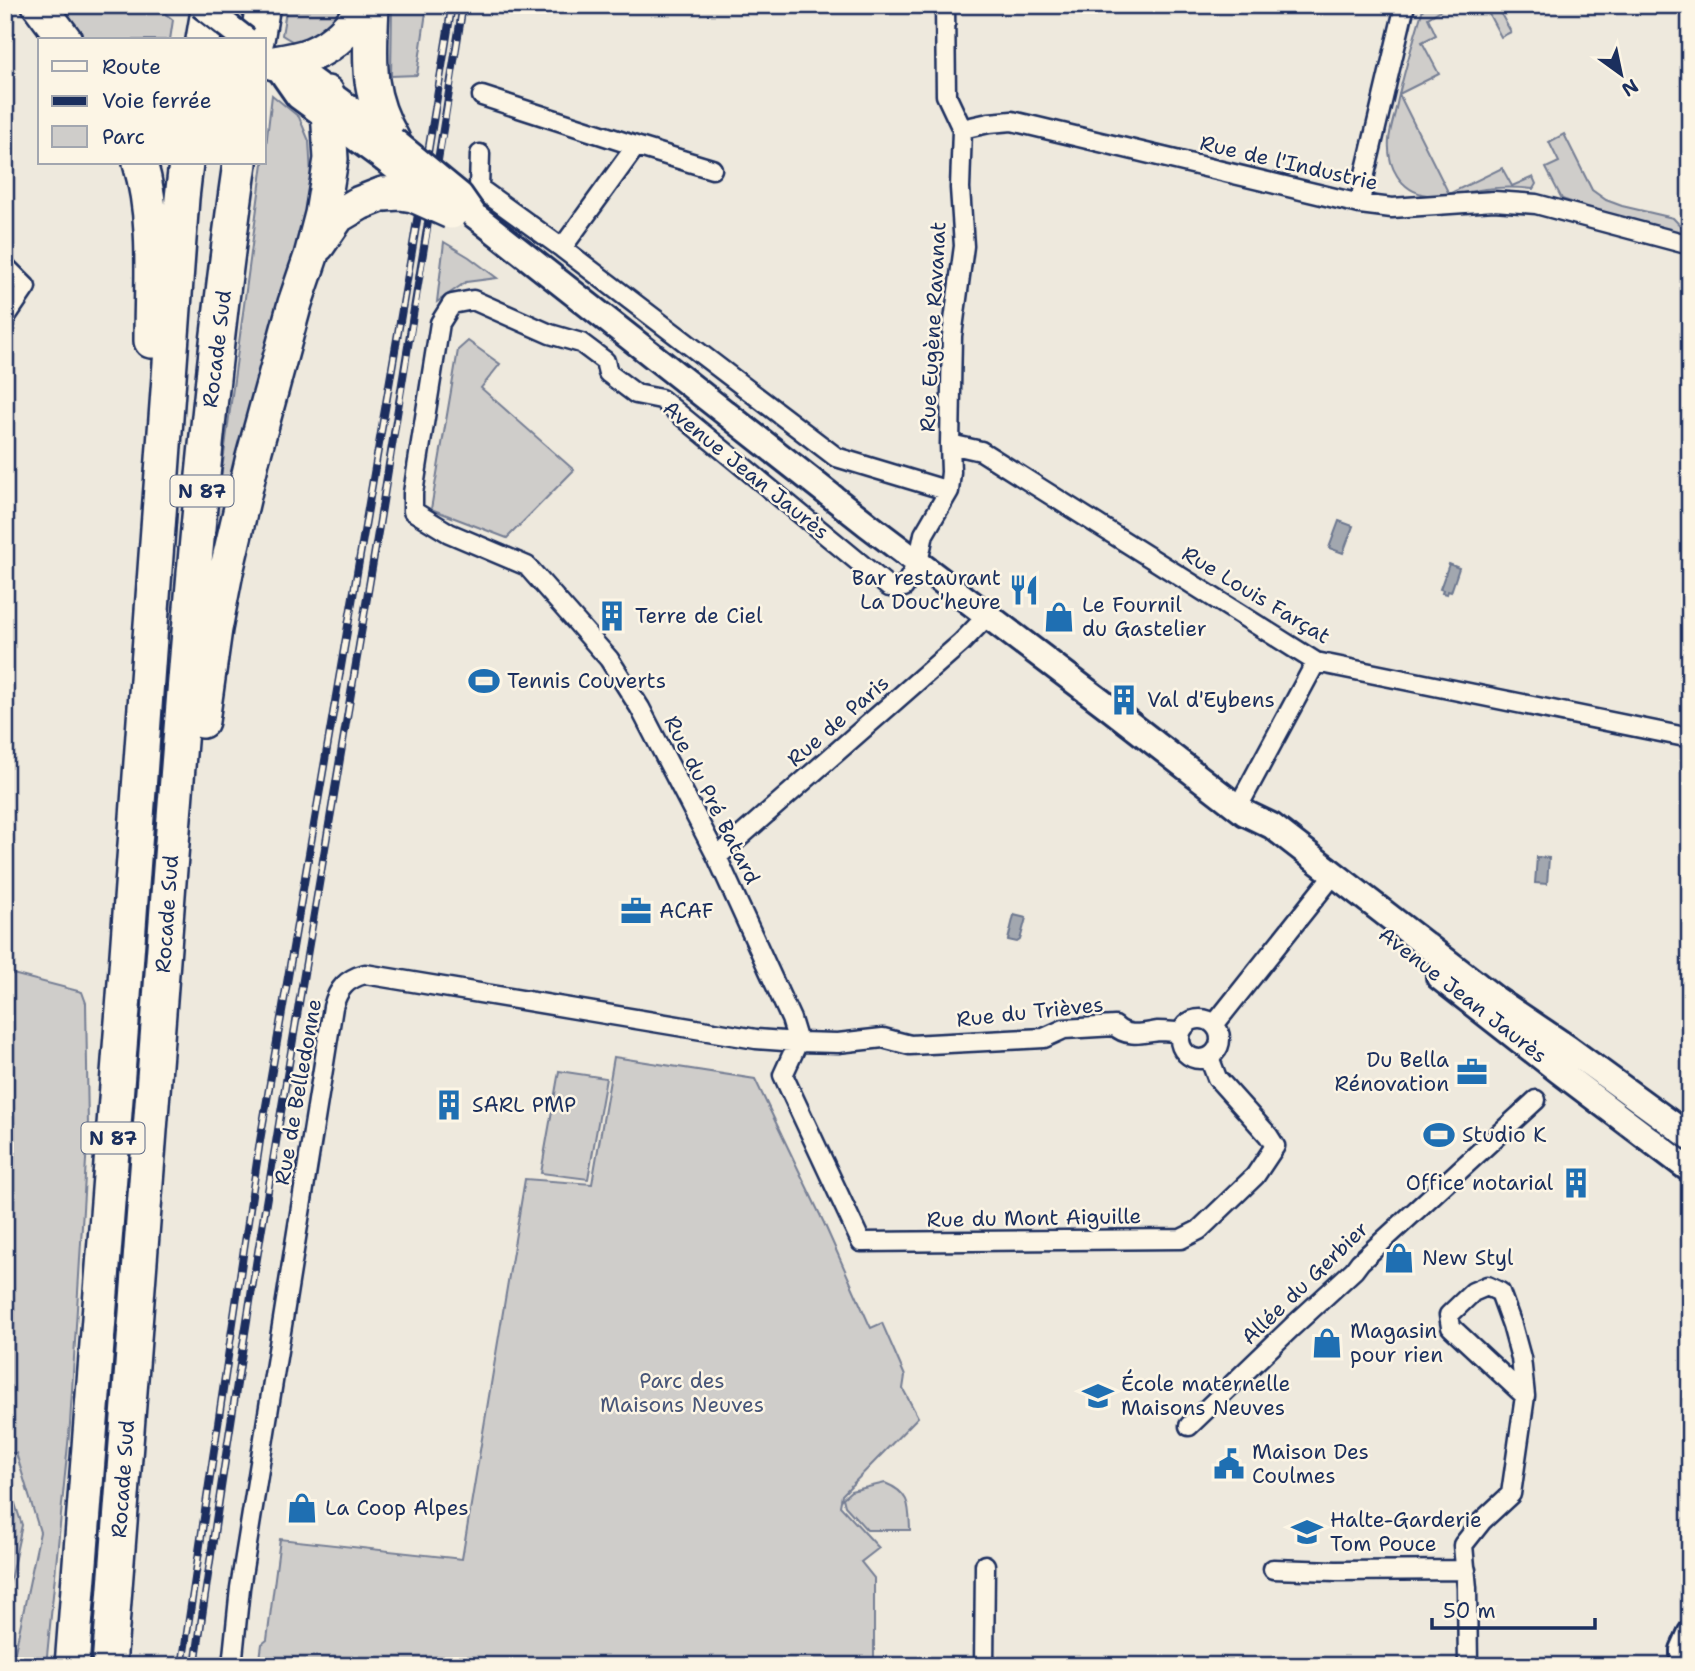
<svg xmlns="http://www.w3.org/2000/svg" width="1695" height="1671" font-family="'Shantell Sans',sans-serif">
<rect width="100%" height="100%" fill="#eee9dd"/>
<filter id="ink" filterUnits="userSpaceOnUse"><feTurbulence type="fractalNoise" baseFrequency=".0143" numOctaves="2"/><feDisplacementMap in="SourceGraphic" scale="14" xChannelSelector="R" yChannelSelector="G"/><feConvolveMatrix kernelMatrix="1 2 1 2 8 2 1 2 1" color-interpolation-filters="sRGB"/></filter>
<g filter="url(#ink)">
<!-- green -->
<path fill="#cfcdca" stroke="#757e94" stroke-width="2" d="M 48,5 L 155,5 L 173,20 L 170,40 L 74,40 Z
M 287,5 L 347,5 L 333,27 L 300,46 L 282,35 Z
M 392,5 L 427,5 L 417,75 L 391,76 Z
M 1424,5 L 1443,5 L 1444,8 L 1428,18 L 1436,35 L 1422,42 L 1439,74 L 1399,94 L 1449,194 L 1502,168 L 1512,186 L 1533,177 L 1536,184 L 1533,189 C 1517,187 1501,187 1485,189 C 1466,192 1446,198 1427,195 C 1400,191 1387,166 1389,140 C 1390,129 1394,118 1396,108 C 1403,74 1414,39 1424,5 Z
M 1484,5 L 1496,5 L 1511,32 L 1501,37 Z
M 272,95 L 299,117 L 309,141 L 312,193 L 203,612 L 263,163 L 264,163 Z
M 1564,134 L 1592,190 L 1606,200 L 1622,206 L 1673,218 L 1689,235 L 1601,212 L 1562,199 L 1546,168 L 1559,162 L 1549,142 Z
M 444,242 L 469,257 L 497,278 L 466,282 L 437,302 Z
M 468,341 L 500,364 L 481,388 L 574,470 L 507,538 L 431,509 L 458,350 Z
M 5,972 L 82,992 L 86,1003 L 88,1127 L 70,1424 L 46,1666 L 12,1666 L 40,1532 L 16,1453 L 5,1453 Z
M 614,1057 L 755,1079 L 824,1223 L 869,1324 L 871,1328 L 882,1323 L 905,1376 L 903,1389 L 918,1417 L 842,1495 L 840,1506 L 879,1548 L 861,1562 L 874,1578 L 874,1666 L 259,1666 L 262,1644 L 267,1640 L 280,1539 L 462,1559 L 525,1179 L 592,1184 Z
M 559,1071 L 606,1078 L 588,1179 L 541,1173 Z
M 5,1473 L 22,1525 L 5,1604 Z
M 885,1483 C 910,1493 909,1505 910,1530 L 867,1530 L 845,1506 L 843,1498 L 851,1491 Z"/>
<!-- water -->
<path fill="#a2a7af" stroke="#6c778f" stroke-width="2" d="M 1339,521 L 1353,526 L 1343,553 L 1329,548 Z
M 1449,564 L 1459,568 L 1451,592 L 1448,591 L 1447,594 L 1442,593 L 1443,590 L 1440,589 Z
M 1537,857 L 1549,858 L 1547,884 L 1535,883 Z
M 1014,915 L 1026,918 L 1020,940 L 1017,942 L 1008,940 Z"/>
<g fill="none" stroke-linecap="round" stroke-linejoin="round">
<!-- street casing -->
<g stroke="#1b2f5e" stroke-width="23">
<path id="street" d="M 482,96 L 636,146 L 562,248
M 962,129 L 989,123 L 1012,121 L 1360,204 L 1392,208 L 1494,201 L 1536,204 L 1690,245
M 636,146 L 712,169
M 480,154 L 479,188 L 562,248 L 836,457 L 949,491
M 1360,204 L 1365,174 L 1405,5
M 5,266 L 26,287 L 5,318
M 950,444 L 981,451 L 1316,662 L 1690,738
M 1238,807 L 1316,662
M 717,857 L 961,643 L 987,616
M1180 1039a20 20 0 1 1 40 0a20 20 0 1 1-40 0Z
M 1214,1025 L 1334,874
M 798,1042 L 791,1019 L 717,857 L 640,708 L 609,659 L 527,566 L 449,533 L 413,511 L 413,493 L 440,323 L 452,304 L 473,300 L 550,334 L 581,343 L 605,361 L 608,373 L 636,394 L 661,399 L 889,587 L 904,587 L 918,563 L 924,534 L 949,491 L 951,472 L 950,444 L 952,336 L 964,246 L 960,188 L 962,129 L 946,95 L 945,5
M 798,1042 L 783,1075 L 861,1242 L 1181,1239 L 1199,1230 L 1255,1176 L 1275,1146 L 1268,1135 L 1217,1078 L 1209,1057
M 1189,1426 L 1292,1327 L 1354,1270 L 1360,1262 L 1536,1100
M 1273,1569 L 1336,1571 L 1466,1570
M 232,1666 L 240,1588 L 333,1007 C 338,989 346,979 365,974 L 756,1039 L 798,1042 L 838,1043 L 883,1038 L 910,1045 L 1044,1038 L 1064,1029 L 1115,1026 C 1127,1038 1143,1033 1158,1031 C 1165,1031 1173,1032 1181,1032
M 984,1666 L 985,1565
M 1468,1666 L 1467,1588 L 1463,1545 L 1482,1521 L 1511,1494 L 1525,1396 L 1521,1358 L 1512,1325 L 1500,1292 L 1487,1286 L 1473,1292 L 1449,1315 L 1451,1327 L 1525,1396"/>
</g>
<!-- secondary casing -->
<g stroke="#1b2f5e" stroke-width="30">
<path id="secondary" d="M 274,62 L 303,74 L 393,140
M 275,63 L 298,96 L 384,159
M 474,215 L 868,525 L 1107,706 L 1245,813 L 1272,826 L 1497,1000 L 1568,1048 L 1690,1137
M 1439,977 L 1559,1071 L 1690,1170
M 1683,1666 L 1683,1650 L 1690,1634"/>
</g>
<!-- highway casing -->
<g stroke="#1b2f5e" stroke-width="38">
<path id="highway" d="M 39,5 L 65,40
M 372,5 C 370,58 365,92 393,140
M 203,40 L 209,5
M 257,40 L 263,5
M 274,63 C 287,61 300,59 312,54 C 334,45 353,26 364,5
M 140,163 C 157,220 151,282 151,341
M 318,245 L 338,216 L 360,203 L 383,194
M 202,721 L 215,629 L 226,572 L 252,461 L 295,303 L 311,256 L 322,214 L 331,159 L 327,93
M 72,1666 L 124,996 L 182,198 L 186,163
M 109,1666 C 129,1409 149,1152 168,895 C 187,650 205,406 240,163"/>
</g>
<!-- street -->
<use href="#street" stroke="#fcf5e5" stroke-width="18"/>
<!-- secondary -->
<use href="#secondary" stroke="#fcf5e5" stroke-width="24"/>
<!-- highway -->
<use href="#highway" stroke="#fcf5e5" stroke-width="33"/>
<!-- rail casing -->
<g stroke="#1b2f5e" stroke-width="8">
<path id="rail" d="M 182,1666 L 260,1141 L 412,251 L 452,5
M 195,1666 C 230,1415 272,1165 314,914 C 365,611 416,309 463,5"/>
</g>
<!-- rail -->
<use href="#rail" stroke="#fcf5e5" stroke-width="5" stroke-dasharray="16" stroke-linecap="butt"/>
<!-- secondary-bridge casing -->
<g stroke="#1b2f5e" stroke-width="30" stroke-linecap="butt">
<path id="secondary-bridge" d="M 201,5 L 246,40
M 393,140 L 460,195 L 474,215
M 384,159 L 433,198"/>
</g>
<!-- highway-bridge casing -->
<g stroke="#1b2f5e" stroke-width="38" stroke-linecap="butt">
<path id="highway-bridge" d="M 383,194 L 401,193 L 413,195 L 451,212"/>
</g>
<!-- secondary-bridge -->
<use href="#secondary-bridge" stroke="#fcf5e5" stroke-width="24"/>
<!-- highway-bridge -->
<use href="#highway-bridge" stroke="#fcf5e5" stroke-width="33"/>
</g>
</g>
<!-- icons -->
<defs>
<g id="restaurant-bare" transform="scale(2.415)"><path d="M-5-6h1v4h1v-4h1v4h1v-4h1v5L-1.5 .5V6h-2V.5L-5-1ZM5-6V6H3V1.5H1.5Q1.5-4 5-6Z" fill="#1f6fb2" stroke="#fcf5e5" stroke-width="2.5" paint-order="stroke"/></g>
<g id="building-bare" transform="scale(2.415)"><path d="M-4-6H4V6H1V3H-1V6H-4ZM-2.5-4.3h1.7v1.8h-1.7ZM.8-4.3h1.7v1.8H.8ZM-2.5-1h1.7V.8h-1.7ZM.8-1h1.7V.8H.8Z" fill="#1f6fb2" stroke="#fcf5e5" stroke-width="2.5" paint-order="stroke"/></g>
<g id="shop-bare" transform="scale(2.415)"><path d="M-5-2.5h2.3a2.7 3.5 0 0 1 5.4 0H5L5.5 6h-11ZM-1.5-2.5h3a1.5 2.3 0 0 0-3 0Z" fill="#1f6fb2" stroke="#fcf5e5" stroke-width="2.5" paint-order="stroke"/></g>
<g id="stadium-bare" transform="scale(2.415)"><path d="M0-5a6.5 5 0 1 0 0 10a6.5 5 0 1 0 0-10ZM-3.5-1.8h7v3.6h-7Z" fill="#1f6fb2" stroke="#fcf5e5" stroke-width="2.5" paint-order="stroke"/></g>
<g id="office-bare" transform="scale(2.415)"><path d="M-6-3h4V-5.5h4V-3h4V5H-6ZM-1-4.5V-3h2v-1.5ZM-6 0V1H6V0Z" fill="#1f6fb2" stroke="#fcf5e5" stroke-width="2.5" paint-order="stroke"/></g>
<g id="school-bare" transform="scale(2.415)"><path d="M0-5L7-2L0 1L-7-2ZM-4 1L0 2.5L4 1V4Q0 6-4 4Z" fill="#1f6fb2" stroke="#fcf5e5" stroke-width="2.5" paint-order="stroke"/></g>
<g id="civic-bare" transform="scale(2.415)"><path d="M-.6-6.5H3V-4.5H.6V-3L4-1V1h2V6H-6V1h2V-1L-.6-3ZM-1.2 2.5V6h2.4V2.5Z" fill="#1f6fb2" stroke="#fcf5e5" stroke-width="2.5" paint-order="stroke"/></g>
</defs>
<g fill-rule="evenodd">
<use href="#restaurant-bare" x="1024" y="590"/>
<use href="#building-bare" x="612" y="616"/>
<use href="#shop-bare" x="1059" y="617"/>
<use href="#stadium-bare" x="484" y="681"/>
<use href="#building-bare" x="1124" y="700"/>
<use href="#office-bare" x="636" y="911"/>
<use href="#office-bare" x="1472" y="1072"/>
<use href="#building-bare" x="449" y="1105"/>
<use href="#stadium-bare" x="1439" y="1135"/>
<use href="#building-bare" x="1576" y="1183"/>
<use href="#shop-bare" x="1399" y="1258"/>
<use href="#shop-bare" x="1327" y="1343"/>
<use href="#school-bare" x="1098" y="1396"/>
<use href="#civic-bare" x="1229" y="1464"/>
<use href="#shop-bare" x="302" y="1508"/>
<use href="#school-bare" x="1307" y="1532"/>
</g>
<g text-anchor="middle" stroke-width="5" stroke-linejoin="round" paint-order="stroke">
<!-- shield labels -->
<g fill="#fcf5e5" stroke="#5e6a86" stroke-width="2">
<rect x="170.5" y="475.5" width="63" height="31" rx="5"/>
<rect x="81.5" y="1122.5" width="63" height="31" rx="5"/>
</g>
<g font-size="19" font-weight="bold" fill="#1b2f5e">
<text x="202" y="498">N 87</text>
<text x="113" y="1145">N 87</text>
</g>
<!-- street labels -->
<g font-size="21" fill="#1b2f5e" stroke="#fcf5e5">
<text transform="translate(1289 163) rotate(13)" y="7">Rue de l'Industrie</text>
<text transform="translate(933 327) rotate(-87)" y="7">Rue Eugène Ravanat</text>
<text transform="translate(217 349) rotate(-83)" y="7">Rocade Sud</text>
<text transform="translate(746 470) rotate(39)" y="7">Avenue Jean Jaurès</text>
<text transform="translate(1256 595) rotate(31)" y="7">Rue Louis Farçat</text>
<text transform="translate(838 721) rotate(-41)" y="7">Rue de Paris</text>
<text transform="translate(712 800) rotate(63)" y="7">Rue du Pré Batard</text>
<text transform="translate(167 914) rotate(-86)" y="7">Rocade Sud</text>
<text transform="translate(1463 995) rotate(38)" y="7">Avenue Jean Jaurès</text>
<text transform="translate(1030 1012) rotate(-6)" y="7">Rue du Trièves</text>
<text transform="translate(298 1092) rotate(-80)" y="7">Rue de Belledonne</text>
<text transform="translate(1034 1218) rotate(-1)" y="7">Rue du Mont Aiguille</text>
<text transform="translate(1305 1283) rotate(-44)" y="7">Allée du Gerbier</text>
<text transform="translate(123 1479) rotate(-86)" y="7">Rocade Sud</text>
</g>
<!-- poi labels -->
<g font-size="21" fill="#1b2f5e" stroke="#fcf5e5" text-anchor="start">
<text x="1001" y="585" text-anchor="end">Bar restaurant<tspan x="1001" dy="24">La Douc'heure</tspan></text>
<text x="1082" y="612">Le Fournil<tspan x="1082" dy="24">du Gastelier</tspan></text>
<text x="635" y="623">Terre de Ciel</text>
<text x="507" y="688">Tennis Couverts</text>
<text x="1147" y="707">Val d'Eybens</text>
<text x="659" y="918">ACAF</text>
<text x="1449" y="1067" text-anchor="end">Du Bella<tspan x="1449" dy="24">Rénovation</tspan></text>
<text x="472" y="1112">SARL PMP</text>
<text x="1462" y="1142">Studio K</text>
<text x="1553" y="1190" text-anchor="end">Office notarial</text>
<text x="1422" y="1265">New Styl</text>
<text x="1350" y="1338">Magasin<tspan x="1350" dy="24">pour rien</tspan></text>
<text x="1121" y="1391">École maternelle<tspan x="1121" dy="24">Maisons Neuves</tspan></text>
<text x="1252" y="1459">Maison Des<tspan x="1252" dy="24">Coulmes</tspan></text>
<text x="325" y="1515">La Coop Alpes</text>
<text x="1330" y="1527">Halte-Garderie<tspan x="1330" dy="24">Tom Pouce</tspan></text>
</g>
<!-- park labels -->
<g font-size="21" fill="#485679" stroke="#fcf5e5">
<text x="682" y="1388">Parc des<tspan x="682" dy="24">Maisons Neuves</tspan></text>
</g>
</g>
<!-- margin -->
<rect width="1695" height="1671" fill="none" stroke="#fcf5e5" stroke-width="28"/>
<rect x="14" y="14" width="1667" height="1643" fill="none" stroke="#1b2f5e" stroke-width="2.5" filter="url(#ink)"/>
<!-- legend -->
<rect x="38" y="38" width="228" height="126" fill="#fcf5e5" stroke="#a2a6af" stroke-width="2"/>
<rect x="52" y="61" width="35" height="10" fill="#fcf5e5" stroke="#a2a6af" stroke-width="2"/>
<text x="102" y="74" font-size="21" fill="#1b2f5e">Route</text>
<rect x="52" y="96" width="35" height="10" fill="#1b2f5e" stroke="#a2a6af" stroke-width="2"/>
<text x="102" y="108" font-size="21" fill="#1b2f5e">Voie ferrée</text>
<rect x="52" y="126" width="35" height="21" fill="#cfcdca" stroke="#a2a6af" stroke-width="2"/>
<text x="102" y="144" font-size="21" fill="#1b2f5e">Parc</text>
<!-- north arrow -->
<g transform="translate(1621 74) rotate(147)" stroke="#fcf5e5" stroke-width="5" paint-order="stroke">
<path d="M0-5L12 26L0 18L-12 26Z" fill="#1b2f5e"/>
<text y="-10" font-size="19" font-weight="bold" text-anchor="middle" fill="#1b2f5e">N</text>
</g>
<!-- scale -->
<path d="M1432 1618v10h163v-10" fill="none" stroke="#1b2f5e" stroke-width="3.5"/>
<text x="1443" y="1618" font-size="21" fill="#1b2f5e" stroke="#fcf5e5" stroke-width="5" paint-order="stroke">50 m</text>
</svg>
